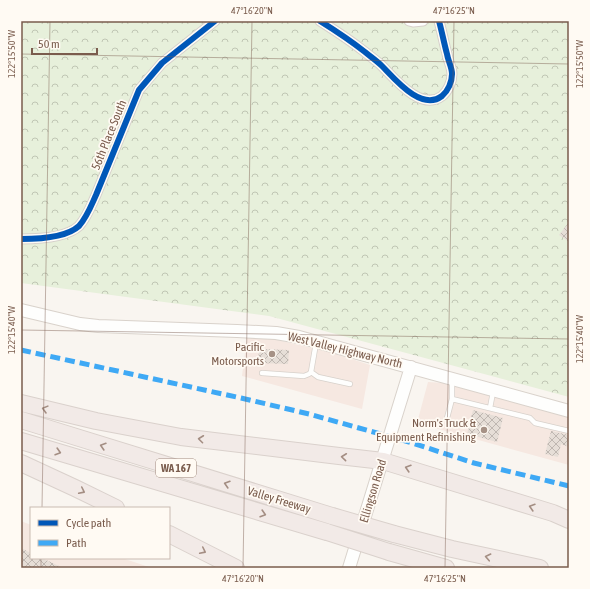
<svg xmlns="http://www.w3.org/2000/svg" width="590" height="589" font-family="'Asap Condensed',sans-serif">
<defs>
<pattern id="forest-crowns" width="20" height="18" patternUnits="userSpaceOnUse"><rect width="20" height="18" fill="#e7f0db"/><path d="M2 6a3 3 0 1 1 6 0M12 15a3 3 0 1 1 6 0" fill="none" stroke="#c0c6b4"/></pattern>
<pattern id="building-cross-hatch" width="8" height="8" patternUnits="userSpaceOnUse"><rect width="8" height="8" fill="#e6ded7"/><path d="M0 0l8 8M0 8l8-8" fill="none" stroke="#bfb7b1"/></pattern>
</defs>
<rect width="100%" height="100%" fill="#f9f5f0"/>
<!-- commercial -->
<path fill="#f6e8e1" d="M 247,337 L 273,339 L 330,352 L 370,365 L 362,409 L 242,376 Z
M 428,382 L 444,383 L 527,405 L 569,418 L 569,465 L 417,423 Z
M 21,521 L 31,525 L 31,558 L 122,558 L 152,568 L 21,568 Z"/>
<!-- forest -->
<path fill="url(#forest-crowns)" d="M 21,21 L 569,21 L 569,397 L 269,316 L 21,283 Z"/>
<!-- building -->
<path fill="url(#building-cross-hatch)" d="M 569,222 L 569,242 L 559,235 Z
M 259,349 L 289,350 L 288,364 L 258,363 Z
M 473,410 L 503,418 L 497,442 L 467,434 Z
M 551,431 L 569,435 L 569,447 L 561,444 L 558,457 L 545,454 Z
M 21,548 L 31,553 L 31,558 L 42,558 L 63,568 L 21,568 Z"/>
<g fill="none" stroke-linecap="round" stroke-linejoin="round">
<!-- service casing -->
<g stroke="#d7d1cb" stroke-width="6">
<path id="service" d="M 316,343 L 311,372 L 318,377 L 350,384
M 262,373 L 304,376 L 309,374 L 311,372
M 452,399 L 530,418 L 535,423 L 569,431
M 490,408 L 493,392
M 447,418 L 452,399 L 452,380"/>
</g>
<!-- minor casing -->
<g stroke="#d7d1cb" stroke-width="11">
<path id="minor" d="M 320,21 C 336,31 351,41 365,52 C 371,57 377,61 382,66 C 394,78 421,112 442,96 C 448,91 452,82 452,74 C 452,67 448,61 447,54 C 444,43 442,32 439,21
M 409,21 L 413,22 L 423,21
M 21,239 C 38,239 66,238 79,226 C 87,217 91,206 96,195 L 139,90 L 162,63 L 215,21"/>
</g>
<!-- secondary casing -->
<g stroke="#d9d2cb" stroke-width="14">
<path id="secondary" d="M 21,310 L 80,324 L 98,326 L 237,331 L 276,333 L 299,337 L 569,411
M 349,568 L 411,367"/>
</g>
<!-- motorway casing -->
<g stroke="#dad1cc" stroke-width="18">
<path id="motorway" d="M 21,403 L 96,421 L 181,437 L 339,456 L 383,461 L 553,513 L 569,520
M 21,420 L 332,516
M 21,441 L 327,532
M 21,463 L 75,488 L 116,508
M 169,534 L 236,568
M 394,534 L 452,549 L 540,568
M 389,552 L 446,568"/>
</g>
<!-- service -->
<use href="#service" stroke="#fefefd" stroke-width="4.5"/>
<!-- minor -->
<use href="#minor" stroke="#fefefd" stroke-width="9"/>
<!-- secondary -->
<use href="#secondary" stroke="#fefefd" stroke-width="12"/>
<!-- motorway -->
<use href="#motorway" stroke="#f2eae7" stroke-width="16"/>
<!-- motorway-bridge casing -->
<g stroke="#dad1cc" stroke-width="18" stroke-linecap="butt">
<path id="motorway-bridge" d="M 332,516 L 394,534
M 327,532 L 389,552"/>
</g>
<!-- motorway-bridge -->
<use href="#motorway-bridge" stroke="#f2eae7" stroke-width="16"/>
<!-- quiet -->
<path stroke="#3fa9f5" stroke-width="5" stroke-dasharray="10 5" stroke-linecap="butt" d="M 21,350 L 241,398 L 309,414 L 409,442 L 474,463 L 569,486"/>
<!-- cycleway casing -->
<g stroke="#fffaf3" stroke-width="8">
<path id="cycleway" d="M 320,21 C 336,31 351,41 365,52 C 371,57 377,61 382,66 C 394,78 421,112 442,96 C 448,91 452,82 452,74 C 452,67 448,61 447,54 C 444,43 442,32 439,21
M 21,239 C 38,239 66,238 79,226 C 87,217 91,206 96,195 L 139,90 L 162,63 L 215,21"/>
</g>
<!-- cycleway -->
<use href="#cycleway" stroke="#0057b8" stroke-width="6"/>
</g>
<!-- one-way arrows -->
<defs><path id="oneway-chevron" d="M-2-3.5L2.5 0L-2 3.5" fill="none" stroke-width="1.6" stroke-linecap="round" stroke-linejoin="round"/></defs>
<g stroke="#a48e83">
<use href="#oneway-chevron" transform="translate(45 409) rotate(-165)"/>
<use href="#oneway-chevron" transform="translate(201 439) rotate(-173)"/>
<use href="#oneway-chevron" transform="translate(103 446) rotate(-163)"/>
<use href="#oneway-chevron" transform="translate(58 452) rotate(17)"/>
<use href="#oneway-chevron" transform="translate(344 457) rotate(-174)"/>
<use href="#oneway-chevron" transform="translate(408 468) rotate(-163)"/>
<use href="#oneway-chevron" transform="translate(227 484) rotate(-163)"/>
<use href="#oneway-chevron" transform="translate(82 491) rotate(26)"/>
<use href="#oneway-chevron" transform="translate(532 507) rotate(-163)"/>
<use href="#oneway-chevron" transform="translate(263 514) rotate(17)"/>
<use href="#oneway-chevron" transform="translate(203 551) rotate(26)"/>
<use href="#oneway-chevron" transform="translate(488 557) rotate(-168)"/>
</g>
<!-- ticks -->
<path fill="none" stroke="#7a5c4d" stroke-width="1" stroke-opacity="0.45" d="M 21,54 L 569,64M 21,330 L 569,339M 42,508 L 50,21M 41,568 L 41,558M 243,568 L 252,21M 445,568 L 454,21"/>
<!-- markers -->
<g fill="#a69286" stroke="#fffaf3" stroke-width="1.5">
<circle cx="272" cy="354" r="4"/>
<circle cx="484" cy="430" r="4"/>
</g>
<g text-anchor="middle" stroke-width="3.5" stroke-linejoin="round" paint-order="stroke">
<!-- shield labels -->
<rect fill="#fffaf3" stroke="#a28b7f" stroke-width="1" x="156" y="459" width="40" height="18" rx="3"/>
<g font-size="11" font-weight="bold" fill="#7a5c4d">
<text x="176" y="472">WA 167</text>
</g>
<!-- street labels -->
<g font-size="12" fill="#7a5c4d" stroke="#fffaf3">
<text transform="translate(109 135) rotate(-68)" y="4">56th Place South</text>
<text transform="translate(345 350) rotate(14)" y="4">West Valley Highway North</text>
<text transform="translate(373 491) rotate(-73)" y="4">Ellingson Road</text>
<text transform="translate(279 500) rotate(17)" y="4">Valley Freeway</text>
</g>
<!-- poi labels -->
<g font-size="12" fill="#7a5c4d" stroke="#fffaf3" text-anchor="end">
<text x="264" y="351">Pacific<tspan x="264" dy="14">Motorsports</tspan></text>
<text x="476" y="427">Norm's Truck &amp;<tspan x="476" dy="14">Equipment Refinishing</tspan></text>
</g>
</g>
<!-- border -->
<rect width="590" height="589" fill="none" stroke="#fffaf3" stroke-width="44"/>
<!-- legend -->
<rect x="30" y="507" width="140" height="52" fill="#fffaf3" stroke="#cabbb1"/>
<rect x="38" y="520" width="20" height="6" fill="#0057b8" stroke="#cabbb1"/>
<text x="66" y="527" font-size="12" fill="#7a5c4d">Cycle path</text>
<rect x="38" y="540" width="20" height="6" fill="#3fa9f5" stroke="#cabbb1"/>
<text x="66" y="547" font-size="12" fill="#7a5c4d">Path</text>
<!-- scale -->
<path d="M32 48v6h65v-6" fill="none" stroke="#7a5c4d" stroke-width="2"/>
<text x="38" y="48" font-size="12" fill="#7a5c4d" stroke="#fffaf3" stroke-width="3" paint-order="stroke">50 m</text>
<rect x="22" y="22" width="546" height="545" fill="none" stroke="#7a5c4d" stroke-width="1.5"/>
<g font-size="10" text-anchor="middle" fill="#7a5c4d">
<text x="252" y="14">47°16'20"N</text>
<text x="454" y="14">47°16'25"N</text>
<text transform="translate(11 54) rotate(-90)" y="4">122°15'50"W</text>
<text transform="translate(579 64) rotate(-90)" y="4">122°15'50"W</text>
<text transform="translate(11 330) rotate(-90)" y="4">122°15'40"W</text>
<text transform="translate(579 339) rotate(-90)" y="4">122°15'40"W</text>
<text x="243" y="582">47°16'20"N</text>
<text x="445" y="582">47°16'25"N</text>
</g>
</svg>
